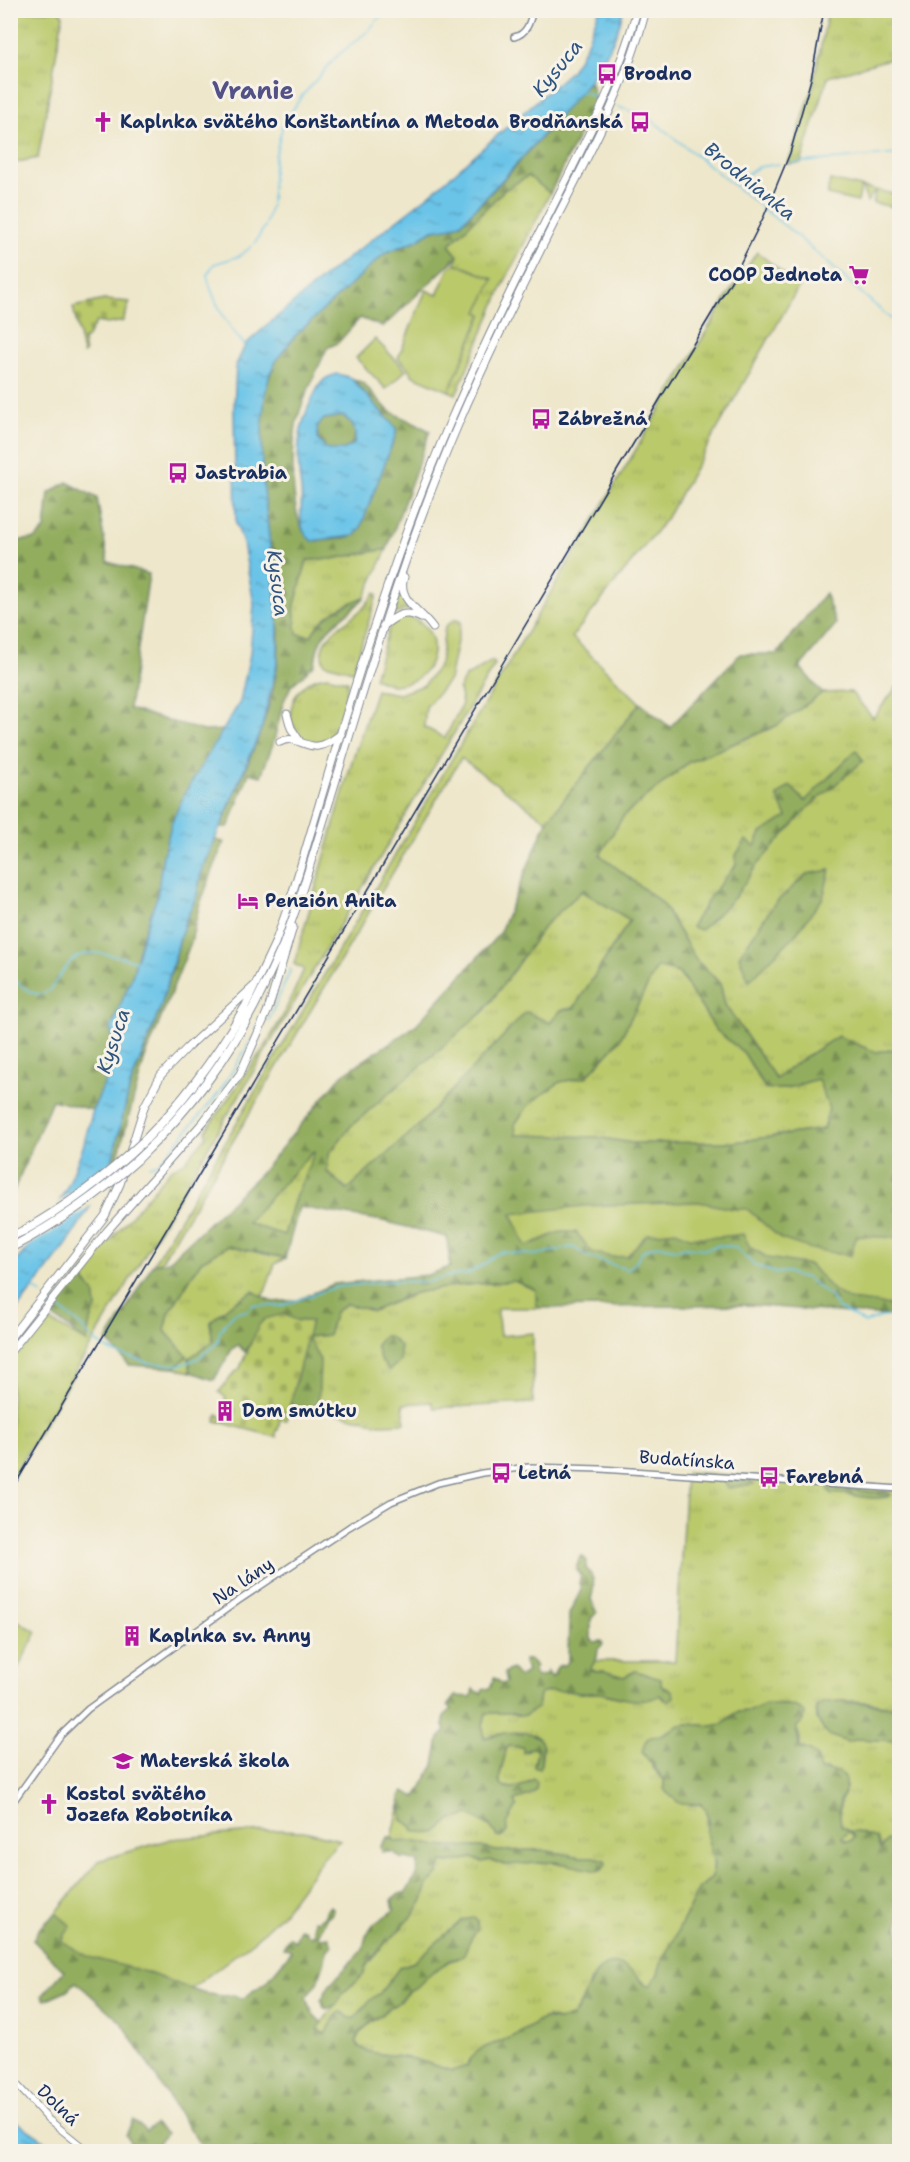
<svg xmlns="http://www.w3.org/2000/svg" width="910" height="2162" font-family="'Shantell Sans',sans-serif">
<defs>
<pattern id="grass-tufts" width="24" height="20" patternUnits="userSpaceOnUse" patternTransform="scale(1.5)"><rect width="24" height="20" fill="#bac96b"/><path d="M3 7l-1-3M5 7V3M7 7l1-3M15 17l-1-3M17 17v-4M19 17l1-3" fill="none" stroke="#9fad5f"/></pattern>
<pattern id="forest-firs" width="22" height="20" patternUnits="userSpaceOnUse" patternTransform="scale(1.5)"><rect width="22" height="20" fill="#93ad5f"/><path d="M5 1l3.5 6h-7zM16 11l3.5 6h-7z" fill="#778d52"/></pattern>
<pattern id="cemetery-stones" width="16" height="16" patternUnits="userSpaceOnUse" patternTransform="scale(1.5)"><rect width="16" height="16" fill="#bac96b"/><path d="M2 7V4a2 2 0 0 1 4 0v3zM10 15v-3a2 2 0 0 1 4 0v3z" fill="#9fad5f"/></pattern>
<pattern id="water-ripples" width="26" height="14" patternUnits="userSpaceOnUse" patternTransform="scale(1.5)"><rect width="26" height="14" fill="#6ac4e8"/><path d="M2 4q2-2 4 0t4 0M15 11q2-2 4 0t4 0" fill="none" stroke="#56a0bf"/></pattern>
</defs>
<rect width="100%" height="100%" fill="#f7f3e8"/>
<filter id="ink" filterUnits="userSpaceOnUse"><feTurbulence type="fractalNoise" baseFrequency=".0167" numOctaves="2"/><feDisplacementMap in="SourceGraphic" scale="12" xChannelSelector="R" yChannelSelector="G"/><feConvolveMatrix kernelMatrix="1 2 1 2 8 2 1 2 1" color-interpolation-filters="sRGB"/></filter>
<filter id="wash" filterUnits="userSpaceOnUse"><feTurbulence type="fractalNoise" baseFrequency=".008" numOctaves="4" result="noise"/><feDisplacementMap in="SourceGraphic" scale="24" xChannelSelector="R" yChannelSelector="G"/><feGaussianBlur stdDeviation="1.35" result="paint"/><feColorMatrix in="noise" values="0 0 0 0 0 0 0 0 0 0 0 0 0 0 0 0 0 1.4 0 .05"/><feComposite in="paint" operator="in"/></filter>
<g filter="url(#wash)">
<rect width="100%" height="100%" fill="#eee7cb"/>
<!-- grass -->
<path fill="url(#grass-tufts)" stroke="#6a7c64" stroke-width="1.5" fill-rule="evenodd" d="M 10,11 L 60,11 L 63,16 L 38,158 L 11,163 Z
M 828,11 L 899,11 L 899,56 L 828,77 L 801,163 L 788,164 L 812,90 Z
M 528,175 L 550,193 L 505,281 L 456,394 L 449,391 L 482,315 L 478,312 L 492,279 L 455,263 L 458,256 L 449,245 L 504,190 Z
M 757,252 L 799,286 L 666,519 L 572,637 L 640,703 L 547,821 L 461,758 L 161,1262 L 153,1264 L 517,649 L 730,292 Z
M 387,549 L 365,597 C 345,605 321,615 311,636 L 297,634 L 294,608 L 307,560 L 332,559 Z
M 375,593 L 377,595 L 353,671 L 325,664 C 311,640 345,624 360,611 C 366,606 370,599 375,593 Z
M 400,593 L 413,611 L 406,610 L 393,615 Z
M 405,616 C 444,624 441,674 406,683 C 402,683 395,686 392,685 C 386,683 379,680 374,678 L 389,628 L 393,622 Z
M 455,619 L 461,622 L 449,680 L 426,707 L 424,727 L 445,738 L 462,704 L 459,689 L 465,677 L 492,661 L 495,664 L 11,1480 L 11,1360 L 45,1318 L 87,1342 L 89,1326 L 96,1307 L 94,1292 L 80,1276 L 171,1169 L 185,1162 L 206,1137 L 206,1130 L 263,1049 L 283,1016 L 304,969 L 294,964 L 352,761 L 376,690 L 399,694 L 424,685 L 440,664 L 445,627 Z
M 327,676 L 348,681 C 347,694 337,733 326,740 C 320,744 313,743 307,742 C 276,722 293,679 327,676 Z
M 899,684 L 899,1056 L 892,1050 L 875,1052 L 838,1036 L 799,1061 L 776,1079 L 725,1005 L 720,983 L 696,960 L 662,903 L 600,855 L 623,816 L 689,762 L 776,726 L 822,693 L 851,692 L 873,718 Z
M 582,890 L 630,920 L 574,1008 L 561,1010 L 550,1023 L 417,1127 L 347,1190 L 327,1171 L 329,1153 L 351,1126 L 485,1010 L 546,924 Z
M 657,967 L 679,973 L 716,1030 L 744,1053 L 765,1088 C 783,1093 800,1083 818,1079 L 829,1109 L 823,1129 L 735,1142 L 632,1143 L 596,1137 L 515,1135 L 515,1124 L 530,1103 L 560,1082 L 586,1077 L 619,1041 Z
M 316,1151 L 295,1198 L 284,1236 L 247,1222 L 312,1152 Z
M 228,1246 L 285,1258 L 275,1264 L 263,1297 L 253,1291 L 231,1304 L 210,1322 L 213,1342 L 189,1358 L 191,1372 L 175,1368 L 186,1355 L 165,1331 L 169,1313 L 201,1261 Z
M 514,1281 L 536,1290 L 537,1308 L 497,1308 L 500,1336 L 533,1333 L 533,1403 L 434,1408 L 432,1402 L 403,1404 L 405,1423 L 380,1424 L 317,1408 L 307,1337 L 328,1335 L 335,1312 L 346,1304 L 373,1311 L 415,1293 L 459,1285 Z
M 686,1472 L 899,1487 L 899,1709 C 879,1702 835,1696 816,1707 L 817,1719 L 826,1734 L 847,1742 L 859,1739 L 899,1741 L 899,1842 L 897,1841 L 880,1849 L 878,1840 L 854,1837 L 851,1841 L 846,1841 L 841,1837 C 841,1822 836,1807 845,1793 L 828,1770 L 820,1770 L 818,1768 L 819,1761 L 800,1748 L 800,1738 L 789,1705 L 766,1704 L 750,1711 L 737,1712 L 722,1724 L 712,1726 L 688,1724 L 680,1725 L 659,1736 L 649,1738 L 652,1767 L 664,1780 L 664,1788 L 691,1805 L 699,1804 C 713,1811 705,1824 707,1835 C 712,1850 715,1862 712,1878 L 699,1888 L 671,1945 L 663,1957 L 658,1974 L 651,1985 L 648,1986 L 637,1976 L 590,1980 L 585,1996 L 572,2017 L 558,2020 L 549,2017 C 536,2022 526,2030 514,2036 C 496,2046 476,2044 467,2066 L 452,2071 L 414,2059 L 369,2052 L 359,2047 L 356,2041 C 359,2038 360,2033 363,2030 C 373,2018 388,2012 399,2001 C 413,1988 439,1961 458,1959 C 466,1949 469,1939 477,1930 L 477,1921 L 432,1948 L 414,1962 L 400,1967 L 380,1993 L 370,2000 L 355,2019 L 350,2018 L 340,2012 L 338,2013 L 326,2034 L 320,2032 L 318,2028 L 343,1993 L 364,1974 L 366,1966 L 385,1943 L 391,1939 L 412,1916 L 422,1902 L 428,1885 L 438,1874 L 442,1862 L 449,1863 L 472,1858 L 482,1862 L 490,1860 L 504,1865 L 555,1862 L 562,1864 L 600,1858 L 581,1857 L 542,1850 L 496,1851 L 481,1847 L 439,1846 L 411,1841 L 397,1842 L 392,1838 L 400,1805 L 402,1820 L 412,1826 L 414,1831 L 435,1833 L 452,1819 L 461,1818 L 469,1814 L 490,1826 L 497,1836 L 517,1806 L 515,1799 L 533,1779 C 523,1787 512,1791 500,1785 C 498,1771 505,1762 506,1749 L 509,1746 L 523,1747 L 527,1752 L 531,1748 L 536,1749 L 537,1754 L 534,1763 L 541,1764 L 543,1746 L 535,1735 C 516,1733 502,1731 484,1739 L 483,1726 L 486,1713 L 511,1713 L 520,1716 L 539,1703 L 540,1694 L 554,1689 L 581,1693 L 600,1693 L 621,1698 L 660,1695 L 665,1700 L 664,1688 L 649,1675 L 635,1671 L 624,1677 L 588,1669 L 595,1661 L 675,1661 ZM 831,1487 L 873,1492 L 886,1491 L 888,1497 C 868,1499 849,1497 831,1487 Z"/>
<!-- forest -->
<path fill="url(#forest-firs)" stroke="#576e5e" stroke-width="1.5" fill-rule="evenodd" d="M 590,80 L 596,101 L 550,193 L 528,176 L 504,190 L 449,245 L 458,256 L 383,327 L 360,318 L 338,343 L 327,348 C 318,369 300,403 296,425 C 292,447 286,544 321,541 C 325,541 351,537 353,536 C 354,536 359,530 359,530 L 396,434 L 396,428 L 351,378 L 363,383 L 389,411 L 430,431 L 387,549 L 332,559 L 307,560 L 294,608 L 297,634 L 311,636 C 321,615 345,605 365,597 C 341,624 318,624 315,664 L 291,686 L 283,703 L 274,741 L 261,776 L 249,773 L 231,821 L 228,827 L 221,827 C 242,774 272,718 278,660 C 286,577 234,424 280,355 C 299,327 332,303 357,279 C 366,270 376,258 387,252 C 397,247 407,245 417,240 C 422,237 427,233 432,231 C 443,226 452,228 462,222 L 509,174 Z
M 343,416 C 354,423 357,431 354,444 L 343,450 L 328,451 L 318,440 L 317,427 L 324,419 Z
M 67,482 L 97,498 L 108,562 L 149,574 L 129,709 L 203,731 L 224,730 L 185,793 L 172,822 L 163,855 L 157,897 L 142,938 L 133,974 L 111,1028 L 113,1057 L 110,1070 L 93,1110 L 52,1100 L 11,1197 L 11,541 L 35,539 L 45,529 L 49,493 Z
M 825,593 L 836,624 L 800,667 L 822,693 L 776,726 L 689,762 L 623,816 L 600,855 L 662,903 L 696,960 L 720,983 L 725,1005 L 776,1079 L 799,1061 L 838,1036 L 875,1052 L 892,1050 L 899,1056 L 899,1238 L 856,1236 L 851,1256 L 811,1250 L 781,1239 L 747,1209 L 732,1209 L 699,1202 L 584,1206 L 512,1215 L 526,1246 L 560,1232 L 576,1232 L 592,1252 L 627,1256 L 647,1234 L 676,1231 L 690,1237 L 719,1237 L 743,1234 L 750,1247 L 768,1258 L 810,1265 L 833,1290 L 850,1300 L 899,1306 L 899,1317 L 748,1305 L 537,1308 L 536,1290 L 514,1281 L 456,1286 L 415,1293 L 373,1311 L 346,1304 L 335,1312 L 328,1335 L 307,1337 L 320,1360 L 318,1408 L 289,1408 L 311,1321 L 266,1319 L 245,1352 L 238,1345 L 232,1349 L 214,1380 L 191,1372 L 189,1358 L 213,1342 L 210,1322 L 231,1304 L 253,1291 L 273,1302 L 298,1300 L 334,1284 L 428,1275 L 450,1267 L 447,1237 L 383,1221 L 299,1207 L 285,1258 L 228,1246 L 201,1261 L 169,1313 L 165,1331 L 187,1356 L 175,1368 L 129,1365 L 107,1341 L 153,1264 L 169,1261 L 260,1174 L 342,1075 L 415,1026 L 499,934 L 547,821 L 640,703 L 670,727 L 740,654 L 777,654 ZM 582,891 L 630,920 L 574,1008 L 561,1010 L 550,1023 L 526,1012 L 417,1127 L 347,1190 L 327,1172 L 329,1153 L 351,1126 L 485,1010 L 546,924 ZM 657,967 L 679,973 L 716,1030 L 744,1053 L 765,1088 C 783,1093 800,1083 818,1079 L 829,1109 L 823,1129 L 735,1142 L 632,1143 L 596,1137 L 516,1135 L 515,1124 L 530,1103 L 560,1082 L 586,1077 L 619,1041 ZM 315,1151 L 295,1198 L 284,1235 L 247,1223 L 312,1152 Z
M 856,750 L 863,761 L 809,807 L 757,865 L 735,897 L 701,930 L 691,927 L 711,895 L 736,865 L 736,855 L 746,840 L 755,846 L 761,833 L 787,817 L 777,796 L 790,786 L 805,801 Z
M 215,840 L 224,842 L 199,906 L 191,942 L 144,1061 L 118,1156 L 111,1162 L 130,1086 L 152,1031 L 173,966 L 184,924 L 197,895 L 201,873 Z
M 830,870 L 823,898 L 794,936 L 749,981 L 739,956 L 774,904 L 807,874 Z
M 80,1276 L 94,1292 L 96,1307 L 89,1326 L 87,1342 C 74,1334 66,1323 51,1316 L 50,1310 Z
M 384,1336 L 389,1336 L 400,1346 L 400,1362 L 389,1370 L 380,1360 L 376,1345 Z
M 730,1480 L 751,1481 L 754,1484 L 728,1488 L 725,1484 Z
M 831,1487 L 873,1492 L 886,1491 L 890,1495 C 874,1504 850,1491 832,1494 L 828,1490 Z
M 582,1556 L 587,1561 L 586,1568 C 595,1577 595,1586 591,1599 L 597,1612 L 591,1619 L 591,1639 L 594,1642 L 601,1641 L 603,1644 L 598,1649 L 597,1658 L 589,1671 L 604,1671 L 624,1677 L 635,1671 L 661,1679 L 661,1686 L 673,1691 L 674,1697 L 668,1701 L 660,1695 C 642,1707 619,1696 600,1693 C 594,1692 587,1694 581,1693 C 565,1691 556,1689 540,1694 L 538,1707 L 526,1715 L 520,1716 L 511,1713 L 486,1713 L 483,1725 L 484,1739 C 497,1733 533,1726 541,1742 C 544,1747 541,1750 541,1755 C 541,1761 542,1764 539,1769 L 534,1767 L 537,1754 L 536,1749 L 531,1748 L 523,1753 L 523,1747 L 509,1746 L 506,1749 C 505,1762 498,1771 500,1785 C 512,1791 524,1787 534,1779 L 537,1782 L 536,1790 L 530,1795 L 515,1800 L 517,1806 L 507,1824 L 507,1833 L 502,1837 L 497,1836 L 490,1826 L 469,1814 L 461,1818 L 452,1819 L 435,1833 L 416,1832 L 412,1826 L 402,1820 L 400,1796 L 404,1791 L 416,1797 L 434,1765 L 439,1738 L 446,1731 L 444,1726 L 444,1716 L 452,1709 L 448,1705 L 455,1696 L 471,1697 L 473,1689 L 481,1694 L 483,1690 L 490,1688 L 494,1678 L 503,1684 L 506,1682 L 504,1673 L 512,1669 L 519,1677 L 527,1672 L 524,1660 C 530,1659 534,1662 536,1667 L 533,1671 L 536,1677 L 546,1675 L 547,1671 L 552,1678 L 558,1666 L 564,1665 L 568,1662 L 569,1614 L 581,1590 L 579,1583 L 581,1576 L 576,1569 L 580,1557 Z
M 844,1701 L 891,1706 L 899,1709 L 899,1741 L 859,1739 L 847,1742 L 826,1734 L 817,1719 L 816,1707 L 825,1702 Z
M 766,1704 C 780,1706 795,1702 805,1713 L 804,1721 L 796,1727 L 800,1748 L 809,1750 L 817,1757 L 820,1770 L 839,1772 L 845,1777 L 845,1793 L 840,1801 L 839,1809 L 841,1826 L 850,1831 L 842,1838 L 846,1841 L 851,1841 L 854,1837 L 850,1832 L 855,1831 L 876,1838 L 880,1849 L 887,1840 L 899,1842 L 899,2151 L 205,2151 L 181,2117 L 123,2024 L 76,1982 L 67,1990 L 45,2000 L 42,1996 L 64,1971 L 33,1940 L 38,1930 L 56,1913 L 71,1926 L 61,1941 L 89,1957 L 146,1972 L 202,1993 L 223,1996 L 234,1995 L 242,1999 L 266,1982 L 291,1952 L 290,1949 L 283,1948 L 289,1937 L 295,1941 L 300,1929 L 306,1931 L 305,1934 L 314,1936 L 314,1920 L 317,1921 L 325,1916 L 326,1911 L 330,1906 L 333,1909 L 332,1913 L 327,1917 L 318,1935 L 321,1938 L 329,1937 L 332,1945 L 326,1952 C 327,1956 320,1976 318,1981 C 315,1987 310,1991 307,1998 L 313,2014 L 322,2023 L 318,2030 L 325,2034 L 338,2013 L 341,2012 L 350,2018 L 355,2018 L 370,2000 L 380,1993 L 400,1967 L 414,1962 L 462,1920 L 474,1918 L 477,1921 L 477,1930 C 469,1938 468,1948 462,1957 L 451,1960 L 432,1972 L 417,1987 L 408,1991 L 399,2002 L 372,2021 L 361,2031 L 356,2041 L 359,2047 L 369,2052 L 414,2059 L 452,2071 L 467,2066 C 475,2046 493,2045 512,2037 C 524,2032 533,2024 544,2018 L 558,2020 L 572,2017 C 589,1999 593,1945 630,1970 C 637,1975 641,1982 647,1986 L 651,1985 L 658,1974 L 663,1957 L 671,1945 L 699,1888 L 712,1878 L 714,1864 L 706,1832 L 709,1821 L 705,1808 L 700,1804 L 679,1803 L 666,1792 L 664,1788 L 664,1780 L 642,1752 L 645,1742 L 649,1737 L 659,1736 L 680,1725 L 688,1724 L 712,1726 L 722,1724 L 737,1712 L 750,1711 Z
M 388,1837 L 398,1842 L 411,1841 L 439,1846 L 481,1847 L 496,1851 L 542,1850 L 581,1857 L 594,1857 L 605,1860 L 606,1864 L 603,1869 L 597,1871 L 555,1862 L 504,1865 L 490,1860 L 482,1862 L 472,1858 L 449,1863 L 442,1862 L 438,1874 L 428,1885 L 422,1902 L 412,1916 L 391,1939 L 385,1943 L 366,1966 L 364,1974 L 343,1993 L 337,2004 L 327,2009 L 323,2007 L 321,2000 L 329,1986 L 363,1949 L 366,1936 L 374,1924 L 394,1910 L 392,1900 L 399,1893 L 405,1893 C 411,1884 421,1872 417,1861 L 406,1858 L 402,1859 L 393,1852 L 382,1852 L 381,1846 Z
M 133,2120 L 146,2131 L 155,2124 L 166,2134 L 156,2145 L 163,2151 L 135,2151 L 126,2135 Z"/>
<!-- cemetery -->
<path fill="url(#cemetery-stones)" stroke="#6a7c64" stroke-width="1.5" d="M 104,300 L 130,302 L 123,321 L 107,324 L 96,322 L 87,338 L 83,340 L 85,353 L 83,354 L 73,307 Z
M 283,1314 L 298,1321 L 311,1321 L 286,1420 L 280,1419 L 278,1430 L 276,1430 L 276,1437 L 215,1421 L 217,1415 L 228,1419 L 232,1416 L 234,1409 L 224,1405 L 226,1398 L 219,1392 L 235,1372 L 239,1370 L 259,1325 L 265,1319 Z"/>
<!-- garden -->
<path fill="#bac96b" stroke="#6a7c64" stroke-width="1.5" d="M 830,180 L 861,187 L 858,202 L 827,195 Z
M 862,187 L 899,195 L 898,208 L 873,203 L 876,190 L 867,202 Z
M 455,263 L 493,279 L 478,312 L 482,314 L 449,391 L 413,376 L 408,368 L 398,358 L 426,290 L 437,295 L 449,268 Z
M 375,339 L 406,370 L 386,389 L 356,358 Z
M 699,1202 L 732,1209 L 747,1209 L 781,1239 L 811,1249 L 851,1256 L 856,1236 L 899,1238 L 899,1306 L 850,1300 L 833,1290 L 810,1265 L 768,1258 L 750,1247 L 743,1234 L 719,1237 L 690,1237 L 676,1231 L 647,1234 L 627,1256 L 613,1257 L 592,1252 L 576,1232 L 560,1232 L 526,1246 L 512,1214 L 584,1206 Z
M 11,1617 L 37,1632 L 11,1681 Z
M 277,1830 L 304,1831 L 340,1840 L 324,1857 L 282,1914 L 256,1939 L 191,1989 L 146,1972 L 89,1957 L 61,1941 L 71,1926 L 56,1913 L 98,1861 L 171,1839 Z"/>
<!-- water -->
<path fill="url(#water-ripples)" stroke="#427aa3" stroke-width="1.5" fill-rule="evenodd" d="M 599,11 L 623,11 C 613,59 579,94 547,130 C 520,161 491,192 462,222 L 453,227 L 433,230 L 417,240 L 385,253 L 294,337 L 278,358 L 270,373 L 265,395 L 262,430 L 262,471 L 278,621 L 278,660 L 262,727 L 201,873 L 197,895 L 184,924 L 161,1006 L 130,1086 L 113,1157 L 102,1187 L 67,1244 L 11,1317 L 11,1267 L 46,1227 L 69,1183 L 83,1147 L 93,1110 L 110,1070 L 113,1057 L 111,1028 L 133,974 L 142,938 L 157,897 L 163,855 L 172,822 L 185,793 L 240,702 L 250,654 L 254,604 L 243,543 L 236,523 L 234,410 L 236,365 L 246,344 L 271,322 L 325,276 L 428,196 L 571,71 L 585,48 Z
M 338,374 L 351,378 L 396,428 L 396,434 L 360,529 L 354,536 L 312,541 C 294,528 304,507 301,489 C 296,455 297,428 313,397 C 320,384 322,377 338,374 ZM 343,416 C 354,423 357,431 354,444 L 343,450 L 328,450 L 318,440 L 317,427 L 324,419 Z
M 11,2118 L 60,2151 L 11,2151 Z"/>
<!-- pier -->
<path fill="#eee7cb" d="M 115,1160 L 105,1188 L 96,1202 L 60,1227 L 21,1250 L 41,1227 L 73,1207 L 98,1188 L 44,1224 L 54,1205 Z"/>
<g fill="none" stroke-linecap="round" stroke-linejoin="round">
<!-- stream -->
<path stroke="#6ac4e8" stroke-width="1.5" d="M 580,92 L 584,92 L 600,99
M 616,106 L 648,117 L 795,234 L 900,327
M 791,163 L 900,154
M 732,184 L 758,167 L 779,164
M 271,202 L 274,161 L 283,124 L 302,96 L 337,56 L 368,31 L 386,10
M 266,223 L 271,205
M 255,243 L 265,226
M 245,345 C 228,328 212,299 207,275 L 214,264 L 240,256 L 252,246
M 10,975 C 56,1023 51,967 81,955 C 97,949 122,958 137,961
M 268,1022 L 291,969
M 256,1030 L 269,994
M 150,1166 L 159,1163 L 219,1093 L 253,1037
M 33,1289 L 42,1294
M 52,1303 L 77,1322 L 94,1341 L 115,1353 L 149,1363 L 180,1365 L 197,1359 L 213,1347 L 218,1342 L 219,1333 L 224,1325 L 234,1313 L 246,1311 L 253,1305 L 280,1306 L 336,1287 L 391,1281 L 426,1282 L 450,1276 L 467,1274 L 486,1263 L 495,1255 L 503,1252 L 535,1255 L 573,1247 L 588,1257 L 626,1269 L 630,1268 L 637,1261 L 639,1255 L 644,1250 L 657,1245 L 676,1249 L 687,1247 L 705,1249 L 720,1245 L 735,1247 L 753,1264 L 775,1273 L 788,1272 L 797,1277 L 807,1278 L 830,1296 L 837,1307 L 865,1323 L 881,1317 L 900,1315"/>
</g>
</g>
<g filter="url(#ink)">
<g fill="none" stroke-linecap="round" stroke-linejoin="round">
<!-- tertiary casing -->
<g stroke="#848b94" stroke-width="8">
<path id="tertiary" d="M 514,37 C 527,34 530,22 533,10
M 10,1806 L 61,1735 L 88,1709 L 238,1601 L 349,1527 L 391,1502 L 438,1483 L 482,1473 L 529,1467 L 601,1469 L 900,1489"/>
</g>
<!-- secondary casing -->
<g stroke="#848b94" stroke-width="8">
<path id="secondary" d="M 10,2077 L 48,2119 L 89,2152"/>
</g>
<!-- primary casing -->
<g stroke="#848b94" stroke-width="9">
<path id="primary" d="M 404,577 C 396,600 422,611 433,628
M 383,626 C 396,616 405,609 421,618
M 287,714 L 291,728 L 299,740
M 280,742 C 295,734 304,748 318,746 C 327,745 334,739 341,734
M 264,986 L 283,945 L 298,903 C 349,744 391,581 457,427 C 486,359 519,293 552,227 C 588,156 626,87 646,10
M 244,1009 L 275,943 L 290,901 C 339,741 383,577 450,422 C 480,353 513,285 547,218 C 581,150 617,84 637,10
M 10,1338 L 105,1216 L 120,1184 L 144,1107 L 161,1075 L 187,1048 L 254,986
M 10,1352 L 107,1231 L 204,1121 L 240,1074 L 268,1010 L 293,927"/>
</g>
<!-- motorway casing -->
<g stroke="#848b94" stroke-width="10">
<path id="motorway" d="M 145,1140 C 184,1101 216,1057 244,1009
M 137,1160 C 191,1108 232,1054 264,986
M 10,1237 L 23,1231"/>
</g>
<!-- tertiary -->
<use href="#tertiary" stroke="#fff" stroke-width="5"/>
<!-- secondary -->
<use href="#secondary" stroke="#fff" stroke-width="6"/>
<!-- primary -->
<use href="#primary" stroke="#fff" stroke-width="7"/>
<!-- motorway -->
<use href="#motorway" stroke="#fff" stroke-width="8"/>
<!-- rail -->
<path stroke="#1b2f5e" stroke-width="1.5" d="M 10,1493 L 621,464 L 733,278 L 764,216 L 790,153 L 811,79 L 824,10"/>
<!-- motorway-bridge casing -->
<g stroke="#848b94" stroke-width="10" stroke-linecap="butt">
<path id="motorway-bridge" d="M 23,1231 C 68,1206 108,1175 145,1140
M 12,1247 C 58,1223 99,1194 137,1160"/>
</g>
<!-- motorway-bridge -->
<use href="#motorway-bridge" stroke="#fff" stroke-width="8"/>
</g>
</g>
<!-- icons -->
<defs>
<g id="bus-bare" transform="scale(1.62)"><path d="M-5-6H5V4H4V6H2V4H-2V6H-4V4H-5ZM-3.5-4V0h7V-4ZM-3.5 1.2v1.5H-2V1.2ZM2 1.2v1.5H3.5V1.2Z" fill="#b5179e" stroke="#f7f3e8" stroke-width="2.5" paint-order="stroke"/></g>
<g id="church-bare" transform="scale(1.62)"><path d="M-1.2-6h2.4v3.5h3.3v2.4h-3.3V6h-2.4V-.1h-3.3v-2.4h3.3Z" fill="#b5179e" stroke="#f7f3e8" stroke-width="2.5" paint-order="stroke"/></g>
<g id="supermarket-bare" transform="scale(1.62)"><path d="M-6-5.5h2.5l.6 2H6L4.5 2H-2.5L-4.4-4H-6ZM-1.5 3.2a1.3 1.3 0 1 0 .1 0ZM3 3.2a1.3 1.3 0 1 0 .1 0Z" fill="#b5179e" stroke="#f7f3e8" stroke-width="2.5" paint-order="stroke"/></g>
<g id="hotel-bare" transform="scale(1.62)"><path d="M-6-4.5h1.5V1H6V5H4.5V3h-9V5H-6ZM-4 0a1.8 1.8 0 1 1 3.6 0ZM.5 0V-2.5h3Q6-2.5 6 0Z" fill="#b5179e" stroke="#f7f3e8" stroke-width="2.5" paint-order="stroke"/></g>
<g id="building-bare" transform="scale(1.62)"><path d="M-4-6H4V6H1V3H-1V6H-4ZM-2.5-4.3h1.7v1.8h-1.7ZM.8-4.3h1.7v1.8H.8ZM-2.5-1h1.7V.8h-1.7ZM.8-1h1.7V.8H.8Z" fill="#b5179e" stroke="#f7f3e8" stroke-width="2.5" paint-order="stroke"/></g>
<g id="school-bare" transform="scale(1.62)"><path d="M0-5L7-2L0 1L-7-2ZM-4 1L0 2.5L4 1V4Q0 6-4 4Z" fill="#b5179e" stroke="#f7f3e8" stroke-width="2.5" paint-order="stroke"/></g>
</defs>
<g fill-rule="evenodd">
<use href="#bus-bare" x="607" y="74"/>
<use href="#church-bare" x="103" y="122"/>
<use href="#bus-bare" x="640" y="122"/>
<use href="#supermarket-bare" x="859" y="275"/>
<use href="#bus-bare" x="541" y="419"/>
<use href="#bus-bare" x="178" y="473"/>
<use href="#hotel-bare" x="248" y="901"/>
<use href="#building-bare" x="225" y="1411"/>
<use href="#bus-bare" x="501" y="1473"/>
<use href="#bus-bare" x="769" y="1477"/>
<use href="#building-bare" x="132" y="1636"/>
<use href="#school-bare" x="123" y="1761"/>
<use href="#church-bare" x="49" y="1804"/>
</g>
<g text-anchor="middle" stroke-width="6" stroke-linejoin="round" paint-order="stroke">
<!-- poi labels -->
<g font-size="18" font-weight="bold" fill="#1b2f5e" stroke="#f7f3e8" text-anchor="start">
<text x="624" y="80">Brodno</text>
<text x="120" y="128">Kaplnka svätého Konštantína a Metoda</text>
<text x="623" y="128" text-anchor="end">Brodňanská</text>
<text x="842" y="281" text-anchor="end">COOP Jednota</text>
<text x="558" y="425">Zábrežná</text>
<text x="195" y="479">Jastrabia</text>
<text x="265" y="907">Penzión Anita</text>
<text x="242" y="1417">Dom smútku</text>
<text x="518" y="1479">Letná</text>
<text x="786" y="1483">Farebná</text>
<text x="149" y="1642">Kaplnka sv. Anny</text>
<text x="140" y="1767">Materská škola</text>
<text x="66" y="1800">Kostol svätého<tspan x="66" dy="21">Jozefa Robotníka</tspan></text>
</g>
<!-- street labels -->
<g font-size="18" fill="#1b2f5e" stroke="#f7f3e8">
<text transform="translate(687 1460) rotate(4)" y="6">Budatínska</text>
<text transform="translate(243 1581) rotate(-34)" y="6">Na lány</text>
<text transform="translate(58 2105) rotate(44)" y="6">Dolná</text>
</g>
<!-- water labels -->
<g font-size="20" font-style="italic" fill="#2f5480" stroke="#f7f3e8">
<text transform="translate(557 68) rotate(-51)" y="7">Kysuca</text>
<text transform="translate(750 181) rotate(39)" y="7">Brodnianka</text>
<text transform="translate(278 583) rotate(83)" y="7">Kysuca</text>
<text transform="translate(113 1041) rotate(-72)" y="7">Kysuca</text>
</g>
<!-- district labels -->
<g font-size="24" font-weight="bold" fill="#535287" stroke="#f7f3e8">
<text x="253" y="99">Vranie</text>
</g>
</g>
<!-- margin -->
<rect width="910" height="2162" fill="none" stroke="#f7f3e8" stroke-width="36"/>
</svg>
